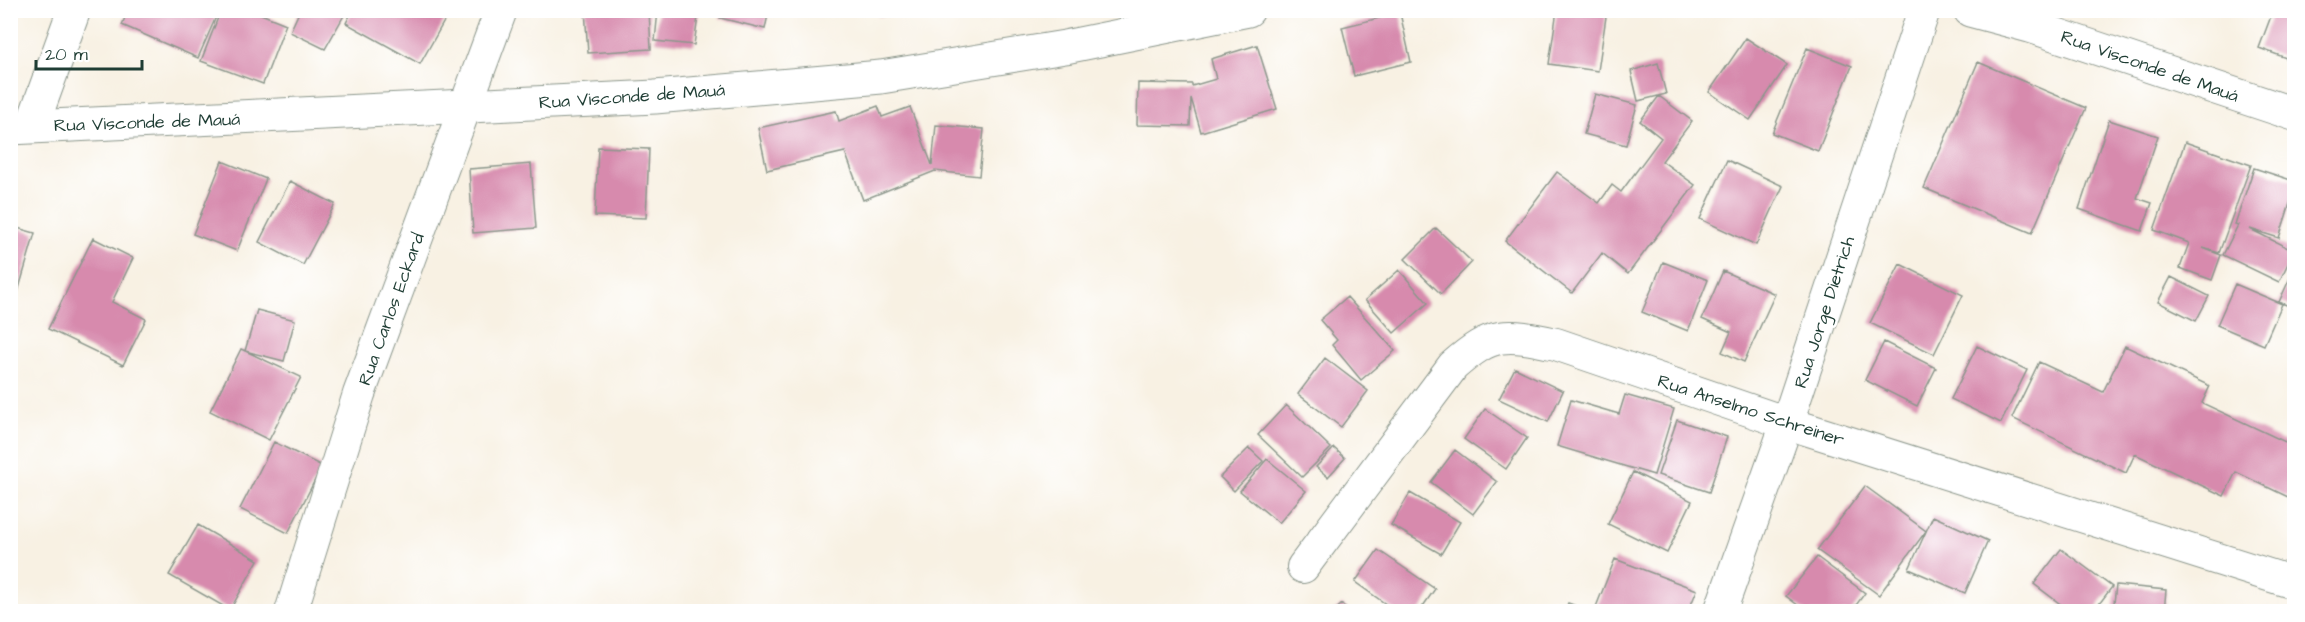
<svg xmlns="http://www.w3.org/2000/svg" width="2305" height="622" font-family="'Architects Daughter',sans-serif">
<rect width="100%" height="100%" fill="#fff"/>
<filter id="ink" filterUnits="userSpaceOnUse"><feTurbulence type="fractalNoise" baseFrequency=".0167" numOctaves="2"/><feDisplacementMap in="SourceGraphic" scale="12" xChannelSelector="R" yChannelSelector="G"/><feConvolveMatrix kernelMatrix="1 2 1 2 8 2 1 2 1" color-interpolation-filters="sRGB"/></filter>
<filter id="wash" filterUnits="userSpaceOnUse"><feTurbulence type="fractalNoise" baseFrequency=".008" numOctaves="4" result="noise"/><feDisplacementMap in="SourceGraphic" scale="24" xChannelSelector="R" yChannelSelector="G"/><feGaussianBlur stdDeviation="1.35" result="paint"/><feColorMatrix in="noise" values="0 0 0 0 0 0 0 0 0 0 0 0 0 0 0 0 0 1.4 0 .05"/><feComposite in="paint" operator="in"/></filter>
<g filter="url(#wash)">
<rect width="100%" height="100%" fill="#f8f1e3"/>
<g id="blocks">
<!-- building -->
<path fill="#d78aad" d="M 128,10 L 219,10 L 198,58 L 122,25 Z
M 221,10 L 251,10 L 286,24 L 263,84 L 201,61 Z
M 300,10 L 347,10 L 325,49 L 290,32 Z
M 353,10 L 436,10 L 447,16 L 420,64 L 346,23 Z
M 585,10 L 649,10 L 651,49 L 588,53 Z
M 658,10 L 699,10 L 694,45 L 655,41 Z
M 722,10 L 769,10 L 765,29 L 720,18 Z
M 878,10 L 926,10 L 926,14 L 878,16 Z
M 1557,10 L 1607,10 L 1598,71 L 1549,64 Z
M 2273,11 L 2294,18 L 2294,61 L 2259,48 Z
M 1400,13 L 1411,62 L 1354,76 L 1342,27 Z
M 10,24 L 15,25 L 11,40 L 10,40 Z
M 1746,38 L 1787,65 L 1750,120 L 1709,92 Z
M 1257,45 L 1277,109 L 1201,132 L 1191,98 L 1190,126 L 1137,125 L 1138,83 L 1192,84 L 1192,86 L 1216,79 L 1211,59 Z
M 1807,48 L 1852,66 L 1818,151 L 1772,133 Z
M 1978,62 L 2086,108 L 2032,233 L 1924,188 Z
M 1658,63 L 1666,94 L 1638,101 L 1631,71 Z
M 1595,94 L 1637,105 L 1626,145 L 1584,134 Z
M 1659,96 L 1692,121 L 1662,161 L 1695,185 L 1628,274 L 1602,253 L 1572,293 L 1505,241 L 1557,172 L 1599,203 L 1612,185 L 1621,192 L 1661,138 L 1640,121 Z
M 878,106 L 882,117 L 910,107 L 932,165 L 936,125 L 984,129 L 979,176 L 935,171 L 863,200 L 845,152 L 767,170 L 758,128 L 836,111 L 839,121 Z
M 2109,120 L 2158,136 L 2137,198 L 2152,203 L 2142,231 L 2079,209 Z
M 2185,142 L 2251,165 L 2219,253 L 2203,248 L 2221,255 L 2212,280 L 2180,268 L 2189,243 L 2154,230 Z
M 598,147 L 649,149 L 646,218 L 595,216 Z
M 1727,160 L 1783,186 L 1756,245 L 1700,219 Z
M 222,161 L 266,179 L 237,251 L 193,234 Z
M 531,164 L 536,228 L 473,233 L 469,169 Z
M 2254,168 L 2294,181 L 2294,191 L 2279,238 L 2250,229 L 2294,251 L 2279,282 L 2223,255 L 2238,225 L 2235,224 Z
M 290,181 L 335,204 L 303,265 L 259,242 Z
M 10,226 L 35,233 L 11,316 L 10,316 Z
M 1436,228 L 1472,262 L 1441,294 L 1405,259 Z
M 93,238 L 133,258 L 112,302 L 146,319 L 123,365 L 48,329 Z
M 1663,262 L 1708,280 L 1688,331 L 1642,312 Z
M 1900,264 L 1963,295 L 1934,354 L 1870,323 Z
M 2294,269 L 2294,308 L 2279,302 Z
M 1399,270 L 1428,303 L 1394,333 L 1365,300 Z
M 1723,271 L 1775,294 L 1744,362 L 1722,352 L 1731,332 L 1702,319 Z
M 2171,277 L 2209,296 L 2196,321 L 2158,302 Z
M 2235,284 L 2282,304 L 2264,345 L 2217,325 Z
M 1347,297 L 1395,351 L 1361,380 L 1332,345 L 1337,340 L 1320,320 Z
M 257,310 L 295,320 L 284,361 L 245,351 Z
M 1884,342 L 1936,368 L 1917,406 L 1865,380 Z
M 1977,346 L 2027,370 L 2001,423 L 1951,399 Z
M 2125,346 L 2210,386 L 2202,403 L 2294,446 L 2294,483 L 2288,497 L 2236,472 L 2224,496 L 2135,454 L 2126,473 L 2012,418 L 2039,362 L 2103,392 Z
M 241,349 L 301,377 L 269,440 L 210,411 Z
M 1325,358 L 1368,391 L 1341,427 L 1298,394 Z
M 1515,368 L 1563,391 L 1548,422 L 1499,399 Z
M 1625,395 L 1674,409 L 1654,475 L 1557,446 L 1571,400 L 1619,414 Z
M 1286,405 L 1331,448 L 1302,477 L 1258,435 Z
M 1485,409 L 1527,438 L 1506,469 L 1464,439 Z
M 1677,420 L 1727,437 L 1709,492 L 1658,475 Z
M 274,442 L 322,466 L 288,533 L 240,509 Z
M 1249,448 L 1263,461 L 1234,491 L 1220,477 Z
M 1334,448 L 1345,458 L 1328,477 L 1316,467 Z
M 1455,450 L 1497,482 L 1473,514 L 1431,482 Z
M 1267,459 L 1306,491 L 1279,523 L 1240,491 Z
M 1633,472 L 1692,501 L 1667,553 L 1608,524 Z
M 1865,486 L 1926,531 L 1879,595 L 1817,550 Z
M 1410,493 L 1460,522 L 1441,554 L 1391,525 Z
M 1933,516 L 1988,541 L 1965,593 L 1909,569 Z
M 198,525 L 258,560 L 230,610 L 169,575 Z
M 2061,549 L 2112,587 L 2093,612 L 2071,612 L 2034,584 Z
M 1378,550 L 1435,589 L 1419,612 L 1397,612 L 1355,582 Z
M 1817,557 L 1865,593 L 1851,612 L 1807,612 L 1786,596 Z
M 1615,559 L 1697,590 L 1688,612 L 1594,612 Z
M 2116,585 L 2166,590 L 2164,612 L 2113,612 Z
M 1568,603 L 1590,611 L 1590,612 L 1564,612 Z
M 1342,604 L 1349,612 L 1333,612 Z"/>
</g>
</g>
<g filter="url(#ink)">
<use href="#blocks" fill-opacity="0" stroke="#8c978c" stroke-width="1.5"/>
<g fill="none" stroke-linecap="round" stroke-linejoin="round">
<!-- minor casing -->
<g stroke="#8c978c" stroke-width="34">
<path id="minor" d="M 1303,567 L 1453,366 C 1493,331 1505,333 1556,344 L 1787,423 L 2294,583
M 291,612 L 359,394 L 501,10
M 1720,612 L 1787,423 L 1924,10"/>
</g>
<!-- tertiary casing -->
<g stroke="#8c978c" stroke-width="35">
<path id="tertiary" d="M 32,126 L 74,10"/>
</g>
<!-- secondary casing -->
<g stroke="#8c978c" stroke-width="35">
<path id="secondary" d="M 1970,10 L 2030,26 L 2294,114
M 10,128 L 655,97 L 881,77 L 1065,47 L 1248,10"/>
</g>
<!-- minor -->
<use href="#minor" stroke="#fff" stroke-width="32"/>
<!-- tertiary -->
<use href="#tertiary" stroke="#fff" stroke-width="33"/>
<!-- secondary -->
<use href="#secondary" stroke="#fff" stroke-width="33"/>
</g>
</g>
<g text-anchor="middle" stroke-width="5" stroke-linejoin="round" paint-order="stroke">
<!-- street labels -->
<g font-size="18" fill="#1f3d34" stroke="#fff">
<text transform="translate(2150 66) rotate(19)" y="6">Rua Visconde de Mauá</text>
<text transform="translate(632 96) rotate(-4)" y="6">Rua Visconde de Mauá</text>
<text transform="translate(147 122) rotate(-2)" y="6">Rua Visconde de Mauá</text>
<text transform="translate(391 309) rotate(-70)" y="6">Rua Carlos Eckard</text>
<text transform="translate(1824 312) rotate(-72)" y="6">Rua Jorge Dietrich</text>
<text transform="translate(1751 410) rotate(18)" y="6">Rua Anselmo Schreiner</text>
</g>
</g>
<!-- margin -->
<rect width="2305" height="622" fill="none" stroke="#fff" stroke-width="36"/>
<!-- scale -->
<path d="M36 60v9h106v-9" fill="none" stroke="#1f3d34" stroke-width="3"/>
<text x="45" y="60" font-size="18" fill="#1f3d34" stroke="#ffffff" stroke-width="4.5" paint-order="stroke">20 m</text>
</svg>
